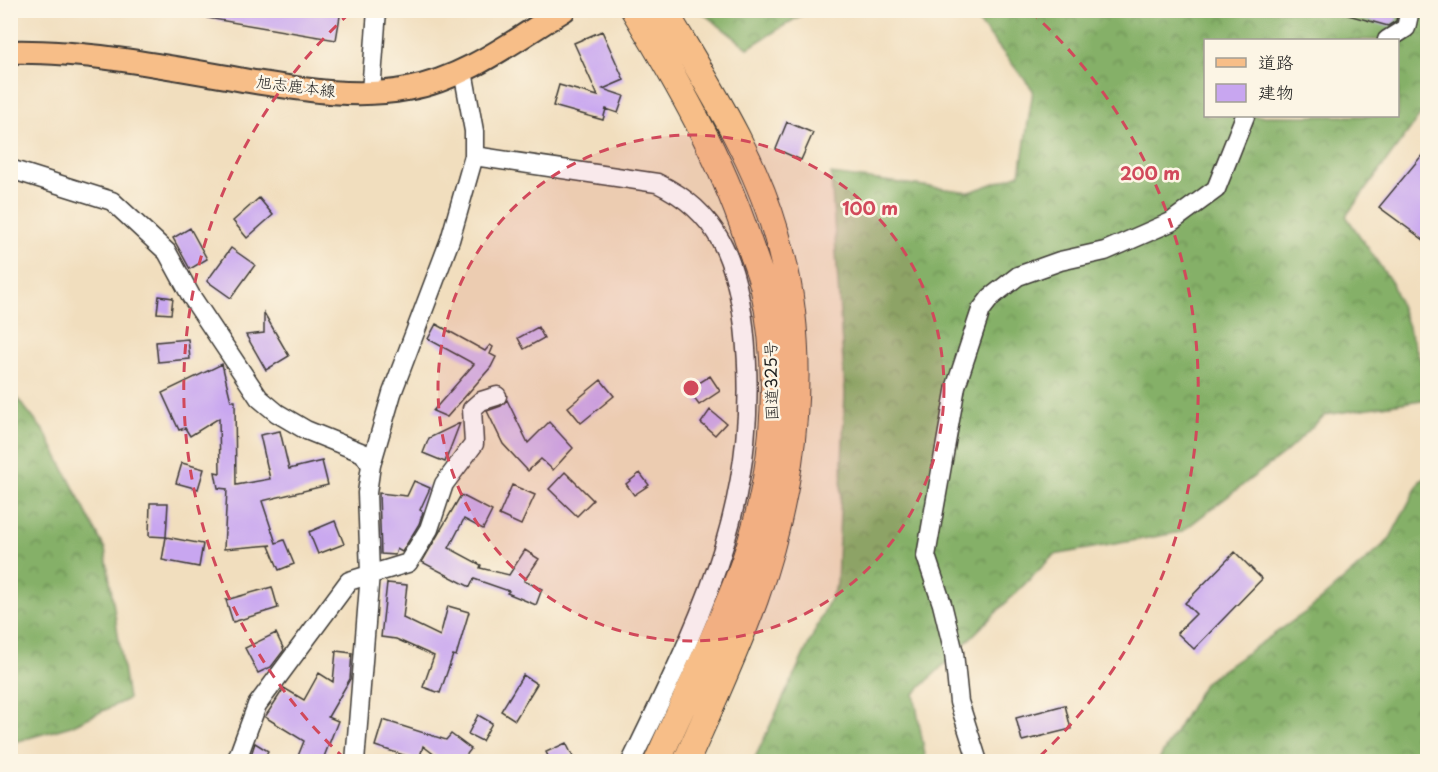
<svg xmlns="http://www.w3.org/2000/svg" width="1438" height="772" font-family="'Playpen Sans','Klee One',sans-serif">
<defs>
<pattern id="forest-crowns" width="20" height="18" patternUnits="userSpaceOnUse" patternTransform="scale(1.5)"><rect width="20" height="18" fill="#85b068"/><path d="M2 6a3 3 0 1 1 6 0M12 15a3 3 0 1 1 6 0" fill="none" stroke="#6c8e55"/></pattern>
</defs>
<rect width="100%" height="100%" fill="#fcf5e5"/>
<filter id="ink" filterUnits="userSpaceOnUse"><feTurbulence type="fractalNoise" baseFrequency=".0167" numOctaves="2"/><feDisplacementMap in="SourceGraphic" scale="12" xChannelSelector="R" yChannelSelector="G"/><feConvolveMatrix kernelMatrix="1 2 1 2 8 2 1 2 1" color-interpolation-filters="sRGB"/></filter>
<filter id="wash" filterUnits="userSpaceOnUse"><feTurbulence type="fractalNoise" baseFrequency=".008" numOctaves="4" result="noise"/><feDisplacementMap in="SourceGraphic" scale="24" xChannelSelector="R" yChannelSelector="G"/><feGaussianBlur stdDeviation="1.35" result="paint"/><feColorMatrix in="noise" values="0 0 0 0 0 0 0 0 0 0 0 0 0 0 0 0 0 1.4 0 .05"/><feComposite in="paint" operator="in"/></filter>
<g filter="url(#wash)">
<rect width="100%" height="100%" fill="#f1debe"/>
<!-- forest -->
<path fill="url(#forest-crowns)" stroke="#506642" stroke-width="1.5" fill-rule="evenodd" d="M 1423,10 L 1427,13 L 1427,106 L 1346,216 L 1392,283 L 1427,379 L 1427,399 L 1325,415 L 1285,453 L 1181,532 L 1054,555 L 914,694 L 926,761 L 753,762 L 837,584 L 845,393 L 831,174 L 970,192 L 1020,174 L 1033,90 L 970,11 ZM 1206,40 L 1398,40 L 1398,116 L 1206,116 Z
M 700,11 L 808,11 L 748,48 Z
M 10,389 L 46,434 L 105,549 L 128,699 L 71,726 L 11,743 Z
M 1427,477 L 1427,761 L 1158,761 L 1205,682 L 1310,609 L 1389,540 L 1420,481 Z"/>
<g id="blocks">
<!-- building -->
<path fill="#c8a6f0" d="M 208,10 L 341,10 L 336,40 L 207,18 Z
M 1349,10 L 1398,10 L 1396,21 L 1388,26 L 1348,15 Z
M 602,31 L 624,80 L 603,89 L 624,96 L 618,113 L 606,109 L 603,120 L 553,106 L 559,85 L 598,96 L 574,43 Z
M 787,122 L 813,133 L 801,160 L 776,149 Z
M 1428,148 L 1428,243 L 1379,207 Z
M 259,198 L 273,215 L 247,238 L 233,221 Z
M 190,228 L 207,259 L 190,269 L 173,238 Z
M 231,248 L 255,265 L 231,298 L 207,281 Z
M 159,296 L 173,298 L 171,314 L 157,313 Z
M 264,313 L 289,356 L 266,370 L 246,335 L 264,333 Z
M 436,324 L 485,351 L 490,345 L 493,347 L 490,354 L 496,357 L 491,367 L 447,417 L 433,411 L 474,364 L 428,339 Z
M 538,327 L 544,338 L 524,349 L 518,338 Z
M 188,339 L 190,359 L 158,362 L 156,342 Z
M 222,364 L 231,401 L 235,401 L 236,485 L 270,479 L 260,435 L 280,431 L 289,469 L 322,461 L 328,485 L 262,501 L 276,543 L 284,540 L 294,564 L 279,570 L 269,546 L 272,545 L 224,549 L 227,489 L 218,488 L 215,472 L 220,473 L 219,418 L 190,436 L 185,428 L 179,430 L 162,393 Z
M 710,376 L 720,391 L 699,405 L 688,390 Z
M 601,380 L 614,396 L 581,423 L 568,407 Z
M 507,400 L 528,443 L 549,422 L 573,448 L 553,470 L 541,459 L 528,471 L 503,444 L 487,411 L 501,406 Z
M 710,410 L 726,423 L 715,435 L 701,423 Z
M 460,423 L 445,462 L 423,453 L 429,438 Z
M 182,463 L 204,469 L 198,489 L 176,483 Z
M 565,472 L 593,500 L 577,516 L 549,489 Z
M 640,473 L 649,485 L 634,495 L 626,484 Z
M 414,481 L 430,488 L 420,510 L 423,512 L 419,524 L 402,552 L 397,549 L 395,555 L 381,554 L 379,493 L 407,496 Z
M 512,485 L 535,495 L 521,525 L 499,515 Z
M 461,495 L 492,511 L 483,529 L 464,519 L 449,548 L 481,565 L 480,568 L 509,575 L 525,550 L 539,559 L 524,581 L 542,589 L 536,605 L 507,593 L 509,591 L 474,579 L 470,587 L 422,562 Z
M 150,503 L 168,503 L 166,537 L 149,536 Z
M 335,521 L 344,544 L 318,554 L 309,532 Z
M 166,537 L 203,544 L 199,567 L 162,560 Z
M 1235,552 L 1262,579 L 1194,649 L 1177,633 L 1196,614 L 1185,603 Z
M 387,583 L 407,585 L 403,618 L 440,636 L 448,606 L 469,612 L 456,656 L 453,655 L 440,693 L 423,687 L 434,656 L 396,639 L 381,637 Z
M 272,587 L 278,608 L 233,622 L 226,600 Z
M 276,633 L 284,650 L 271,667 L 258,673 L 245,648 Z
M 336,651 L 352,653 L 350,679 L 328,717 L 338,721 L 322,762 L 311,762 L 298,756 L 304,741 L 265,717 L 284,688 L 304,700 L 319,673 L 333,682 Z
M 523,675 L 537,684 L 515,720 L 501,711 Z
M 1065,705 L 1071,729 L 1022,741 L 1016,718 Z
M 478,715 L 492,723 L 482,741 L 468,734 Z
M 383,720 L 446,740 L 451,734 L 471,749 L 461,762 L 444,762 L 423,746 L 419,760 L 375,746 Z
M 255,743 L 268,751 L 262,762 L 250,758 Z
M 566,743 L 573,757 L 563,762 L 551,762 L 546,752 Z"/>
</g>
</g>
<g filter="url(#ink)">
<use href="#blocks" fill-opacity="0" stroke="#3c3934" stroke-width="1.5"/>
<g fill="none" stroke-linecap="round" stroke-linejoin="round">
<!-- minor casing -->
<g stroke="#3c3934" stroke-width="21">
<path id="minor" d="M 1387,40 L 1406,28 L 1410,10
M 371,92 L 377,10
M 474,156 L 657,183 C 719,212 736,261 744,326 C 763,499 704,611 631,762
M 10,169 L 112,201 L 167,252 L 191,296 L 259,398 L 277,413 L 306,430 L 363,453 L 371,465
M 236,762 L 257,705 L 349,581 L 408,563 L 429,529 L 444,484 L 474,444 L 472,409 L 481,401 L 497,396
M 355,762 L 370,573 L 367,493 L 371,465 L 392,393 L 450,240 L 474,156 L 474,131 L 463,71
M 978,762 L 959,702 L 954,653 L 942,604 L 926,556 L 956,386 L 981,310 L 991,297 L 1018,276 L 1060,261 L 1105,251 L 1171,222 L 1216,189 L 1245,116"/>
</g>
<!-- major casing -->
<g stroke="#3c3934" stroke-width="26">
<path id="major" d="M 10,52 C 85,50 174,68 249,81 C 300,89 355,99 407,89 C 465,79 515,40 564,10"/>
</g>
<!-- highway casing -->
<g stroke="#3c3934" stroke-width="28">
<path id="highway" d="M 634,10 C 678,83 720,156 747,237 C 752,253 759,269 763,285 C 784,381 774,487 738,579 C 714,641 684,701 657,762
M 664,10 C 706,82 753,153 776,233 C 811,352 796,483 755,599 C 735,654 710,708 686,762"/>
</g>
<!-- minor -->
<use href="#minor" stroke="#fff" stroke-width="18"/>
<!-- major -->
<use href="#major" stroke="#f7be88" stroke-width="22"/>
<!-- highway -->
<use href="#highway" stroke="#f7be88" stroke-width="26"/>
</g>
</g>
<!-- distance rings -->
<circle cx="691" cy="388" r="253" fill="#d1495b" fill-opacity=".12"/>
<g fill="none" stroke="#d1495b" stroke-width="3" stroke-dasharray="10 8">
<circle cx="691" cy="388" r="253"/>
<path d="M345 759A507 507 0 0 1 352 11M1030 11A507 507 0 0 1 1037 759"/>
</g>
<g text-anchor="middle" stroke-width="5" stroke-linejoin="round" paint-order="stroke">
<!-- street labels -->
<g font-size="16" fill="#1c1c1c" stroke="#fcf5e5">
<text transform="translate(296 86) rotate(7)" y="6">旭志鹿本線</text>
<text transform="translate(771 381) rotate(-91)" y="6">国道325号</text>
</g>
</g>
<circle cx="691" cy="388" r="9" fill="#d1495b" stroke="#fcf5e5" stroke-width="3"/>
<g font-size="18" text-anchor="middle" font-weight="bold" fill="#d1495b" stroke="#fcf5e5" stroke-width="5" stroke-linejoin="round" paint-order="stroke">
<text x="1150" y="180">200 m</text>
<text x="870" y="215">100 m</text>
</g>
<!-- margin -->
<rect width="1438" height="772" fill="none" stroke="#fcf5e5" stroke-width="36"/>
<!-- legend -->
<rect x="1204" y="39" width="195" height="78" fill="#fcf5e5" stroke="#a29e95" stroke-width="1.5"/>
<rect x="1216" y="58" width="30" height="9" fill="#f7be88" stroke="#a29e95" stroke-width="1.5"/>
<text x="1258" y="69" font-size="18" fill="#1c1c1c">道路</text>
<rect x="1216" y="84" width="30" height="18" fill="#c8a6f0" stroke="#a29e95" stroke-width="1.5"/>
<text x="1258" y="99" font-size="18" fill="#1c1c1c">建物</text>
</svg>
